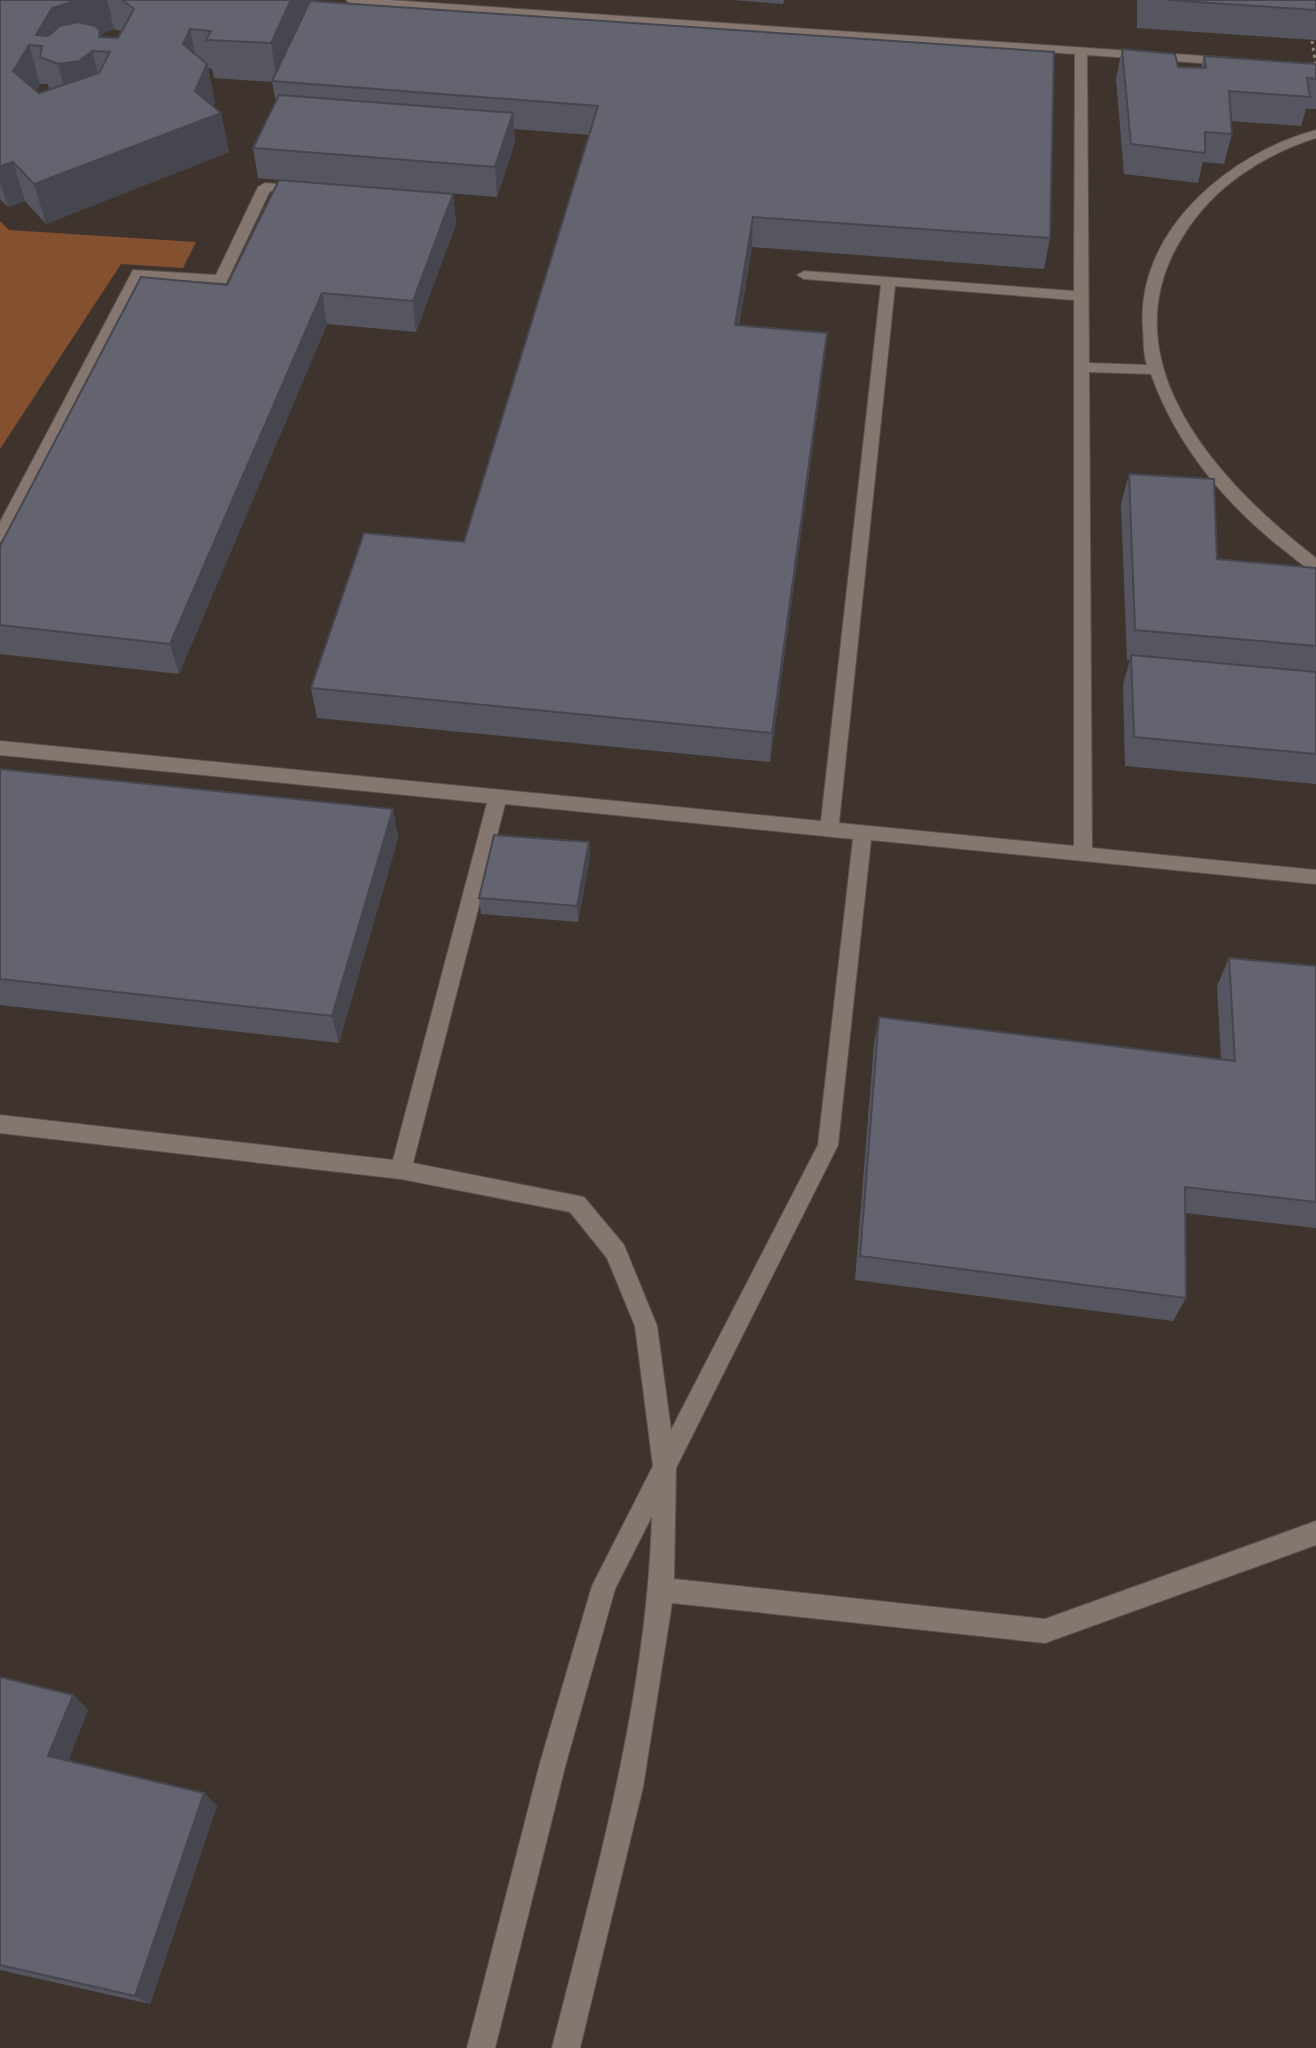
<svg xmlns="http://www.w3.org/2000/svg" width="1316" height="2048" font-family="'Roboto Serif',serif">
<rect width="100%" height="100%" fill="#3f342d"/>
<!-- green -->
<path fill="#845130" d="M 0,221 L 9,230 L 196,242 L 183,268 L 121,264 L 0,449 Z"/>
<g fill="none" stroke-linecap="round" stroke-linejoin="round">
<!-- lane casing -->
<g stroke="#5c524c" stroke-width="2">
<path id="lane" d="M 346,0 L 389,0 L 1233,58 L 1233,64 L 1229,65 L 1087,55 L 1089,363 L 1147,365 C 1143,354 1144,341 1143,329 C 1135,231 1230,153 1316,130 L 1316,138 C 1263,155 1215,186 1185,233 C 1102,359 1219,483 1316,558 L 1316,572 C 1304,568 1295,558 1285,551 C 1226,505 1176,445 1151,374 L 1089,372 L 1092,848 L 1316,870 L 1316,884 L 871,840 L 838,1145 L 676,1468 L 674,1579 L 1045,1619 L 1316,1521 L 1316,1545 L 1045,1643 L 672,1603 L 643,1787 L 580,2048 L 552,2048 C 596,1873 647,1697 652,1516 L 615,1589 L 566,1763 L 495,2048 L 467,2048 L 540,1763 L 592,1586 L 653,1466 L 635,1326 L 607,1258 L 570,1212 L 401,1179 L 0,1133 L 0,1115 L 393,1160 L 487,803 L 0,755 L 0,741 L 821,821 L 881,285 L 804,279 L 797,275 L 804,271 L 1074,291 L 1075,54 L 351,5 ZM 895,286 L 1074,300 L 1074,846 L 839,823 ZM 505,804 L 853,839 L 818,1145 L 671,1430 L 657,1326 L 624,1245 L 584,1197 L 413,1163 Z
M 265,183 L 302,186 L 309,190 L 302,194 L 270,191 L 226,283 L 143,278 L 8,537 L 0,542 L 0,522 L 133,270 L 216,275 L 258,187 Z"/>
</g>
<!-- path -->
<path stroke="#8c827d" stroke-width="3" stroke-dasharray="3 4" stroke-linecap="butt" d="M 1311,34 L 1316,67"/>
<!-- lane -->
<use href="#lane" fill="#857770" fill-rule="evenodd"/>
</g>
<!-- wall -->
<path fill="#565661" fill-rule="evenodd" d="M 0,0 L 315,0 L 315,1 L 1050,238 L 1044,269 L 752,247 L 739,325 L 824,363 L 770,762 L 317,718 L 311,688 L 464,542 L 590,135 L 514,129 L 515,142 L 497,197 L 336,184 L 453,194 L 456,224 L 416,332 L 327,324 L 179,674 L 0,654 L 0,546 L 227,285 L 279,180 L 258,178 L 253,148 L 276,103 L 272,82 L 214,78 L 212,69 L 208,68 L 215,103 L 213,106 L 221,113 L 229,152 L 46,224 L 25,201 L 8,207 L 0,199 ZM 114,29 L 121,31 L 118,38 L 102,37 L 101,34 ZM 40,84 L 48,84 L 49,89 L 39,93 L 36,90 Z
M 733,0 L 784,0 L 783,4 Z
M 1137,0 L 1316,0 L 1316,40 L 1137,28 Z
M 1122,49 L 1178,67 L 1201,68 L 1204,56 L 1316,64 L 1316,109 L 1306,109 L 1301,126 L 1231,121 L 1232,134 L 1224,164 L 1203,162 L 1198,183 L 1124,174 L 1116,79 Z
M 1129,474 L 1217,559 L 1316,568 L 1316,784 L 1125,766 L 1123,685 L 1130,660 L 1127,660 L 1121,504 Z
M 0,769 L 393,809 L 398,838 L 339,1043 L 0,1005 Z
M 589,842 L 590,857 L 578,922 L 481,914 L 479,898 Z
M 1229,958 L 1316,966 L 1316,1228 L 1185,1213 L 1186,1298 L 1173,1321 L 855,1280 L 874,1044 L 879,1017 L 1221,1059 L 1217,986 Z
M 0,1677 L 73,1695 L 88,1710 L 68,1760 L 204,1793 L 217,1806 L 150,2004 L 0,1970 Z"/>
<!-- shaded-wall -->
<path fill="#46464f" d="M 78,0 L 107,0 L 114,29 L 101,34 L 105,52 L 99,37 L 42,46 L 36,35 L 52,8 Z
M 291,0 L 315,0 L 277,82 L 271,43 Z
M 190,29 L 198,68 L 183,44 Z
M 29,45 L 40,84 L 24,109 L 13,71 Z
M 92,51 L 102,90 L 68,103 L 58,64 Z
M 207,64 L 215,103 L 209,117 L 221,113 L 229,152 L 46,224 L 34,184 L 195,91 Z
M 513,113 L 515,142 L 497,197 L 495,167 Z
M 13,162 L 25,201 L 8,207 L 0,181 L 0,166 Z
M 453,194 L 456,224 L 416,332 L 413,301 Z
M 753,217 L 752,247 L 733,355 L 735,325 Z
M 322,293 L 327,324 L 179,674 L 170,644 Z
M 827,333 L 824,363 L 770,762 L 772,733 Z
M 393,809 L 398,838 L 339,1043 L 332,1016 Z
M 589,842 L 590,857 L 578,922 L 577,906 Z
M 73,1695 L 88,1710 L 65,1770 L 48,1756 Z
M 204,1793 L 217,1806 L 150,2004 L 135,1996 Z"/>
<!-- building -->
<path fill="#646471" stroke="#46464f" stroke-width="2" fill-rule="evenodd" d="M 0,0 L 78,0 L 52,8 L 36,35 L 48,36 L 60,26 L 78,22 L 95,26 L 100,30 L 99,37 L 118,38 L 134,9 L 122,0 L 291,0 L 271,43 L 206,40 L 211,31 L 190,29 L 183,44 L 207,64 L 195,91 L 221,113 L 34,184 L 13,162 L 0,166 ZM 29,45 L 42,46 L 40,57 L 58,64 L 79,61 L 92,51 L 110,52 L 99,73 L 39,93 L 13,71 Z
M 1167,0 L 1316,0 L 1316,10 Z
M 310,1 L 1054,52 L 1050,238 L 753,217 L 735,325 L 827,333 L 772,733 L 311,688 L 364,533 L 464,542 L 598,106 L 272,81 Z
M 1122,49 L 1175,54 L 1178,67 L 1206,68 L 1204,56 L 1316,64 L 1316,79 L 1307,78 L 1310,97 L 1229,91 L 1232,134 L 1205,132 L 1205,153 L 1131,144 Z
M 279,95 L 513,113 L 495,167 L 253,148 Z
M 279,180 L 453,194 L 413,301 L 322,293 L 170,644 L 0,625 L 0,546 L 141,277 L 227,285 Z
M 1129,474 L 1214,479 L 1217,559 L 1316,568 L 1316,646 L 1135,630 Z
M 1131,655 L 1316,672 L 1316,754 L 1134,737 Z
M 0,769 L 393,809 L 332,1016 L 0,979 Z
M 494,835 L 589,842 L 577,906 L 479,898 Z
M 1229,958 L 1316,966 L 1316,1202 L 1185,1187 L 1186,1298 L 860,1256 L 879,1017 L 1235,1061 Z
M 0,1677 L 73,1695 L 48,1756 L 204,1793 L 135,1996 L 0,1965 Z"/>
</svg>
